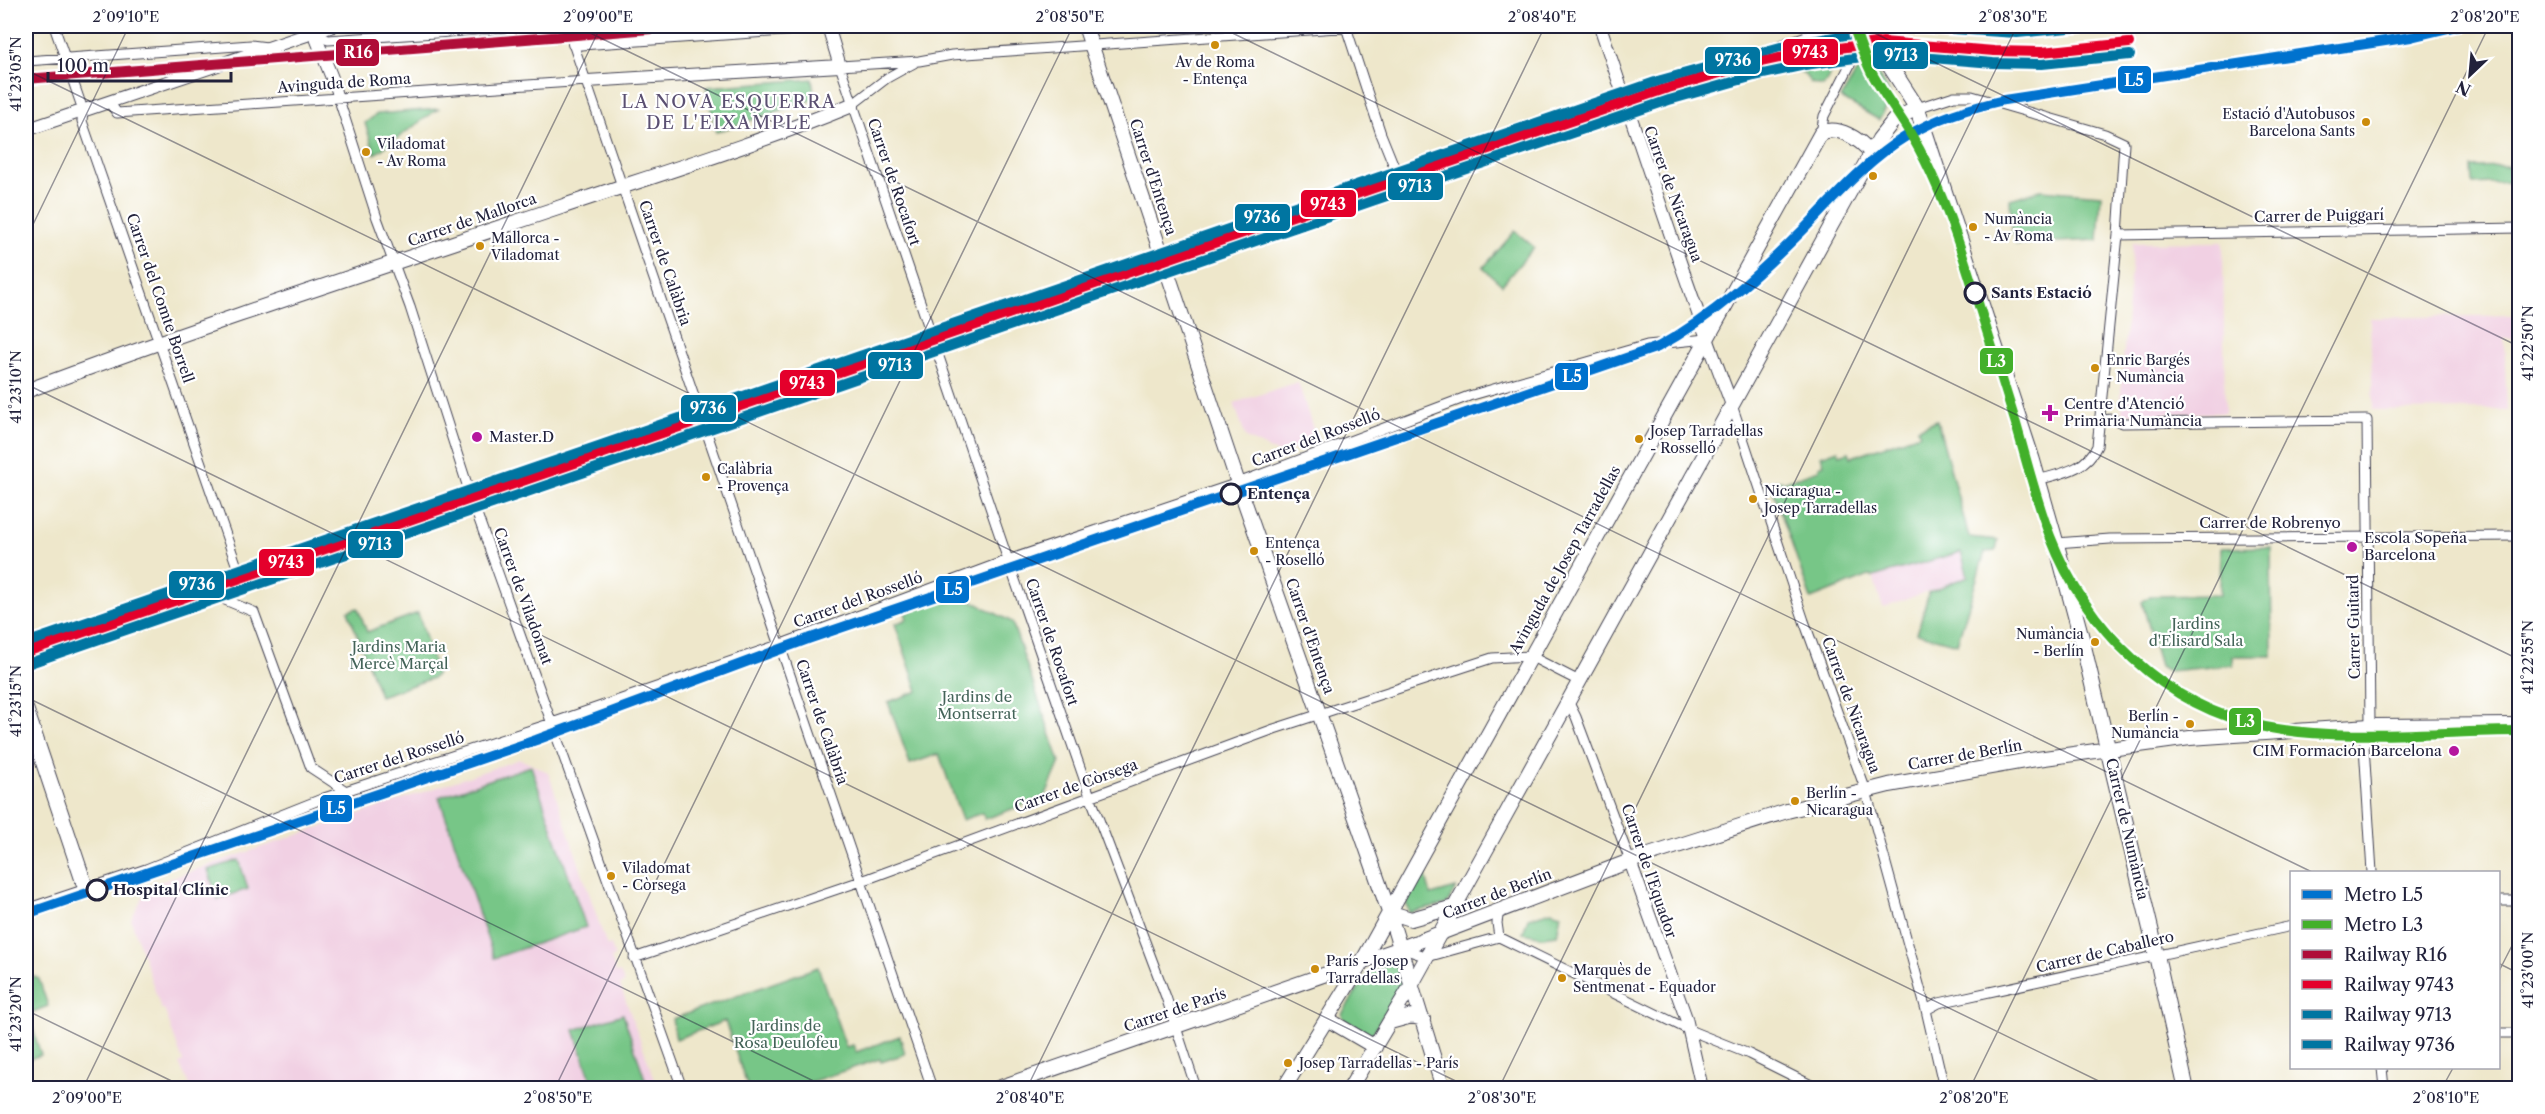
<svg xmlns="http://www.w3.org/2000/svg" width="2545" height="1114" font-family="'Libre Caslon Text',serif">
<rect width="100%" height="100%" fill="#fff"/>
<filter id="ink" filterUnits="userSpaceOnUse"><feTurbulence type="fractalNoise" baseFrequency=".0167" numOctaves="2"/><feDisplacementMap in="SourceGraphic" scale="12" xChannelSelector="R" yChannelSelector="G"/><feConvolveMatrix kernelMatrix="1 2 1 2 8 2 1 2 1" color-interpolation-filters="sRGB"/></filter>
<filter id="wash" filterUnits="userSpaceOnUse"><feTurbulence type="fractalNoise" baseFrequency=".008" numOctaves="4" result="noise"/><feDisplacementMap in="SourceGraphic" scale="24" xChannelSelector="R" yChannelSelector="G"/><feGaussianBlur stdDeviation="1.35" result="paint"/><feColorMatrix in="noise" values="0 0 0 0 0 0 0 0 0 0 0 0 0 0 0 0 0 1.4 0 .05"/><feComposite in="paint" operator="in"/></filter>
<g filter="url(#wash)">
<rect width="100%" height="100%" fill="#eee7cb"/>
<!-- built -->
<path fill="#f1d0e3" d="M 2223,242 L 2225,413 L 2122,414 L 2121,386 L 2133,243 Z
M 2519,315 L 2519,338 L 2504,339 L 2507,411 L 2499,411 L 2498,409 L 2373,410 L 2370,318 Z
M 1298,382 L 1317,441 L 1279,454 L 1246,438 L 1234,403 Z
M 1961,552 L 1968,576 L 1883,608 L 1873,577 Z
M 520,759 L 548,772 L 607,946 L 611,945 L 615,956 L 611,958 L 616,973 L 620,972 L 624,983 L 620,985 L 658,1088 L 191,1088 L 179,1064 L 183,1062 L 164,1009 L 161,1009 L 131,920 L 148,886 Z"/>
<!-- green -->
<path fill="#77c687" stroke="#4c7461" stroke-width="1.5" d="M 1796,53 C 1814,56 1843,62 1823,86 L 1811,83 L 1804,74 L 1782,63 L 1784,55 Z
M 1862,63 C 1872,66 1889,86 1890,97 C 1890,105 1883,113 1879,120 L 1841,98 Z
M 812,79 L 815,99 L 716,132 L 706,87 Z
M 438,109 L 375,154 L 365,123 L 377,114 Z
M 2509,166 L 2510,182 L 2473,184 L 2472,167 Z
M 2041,190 L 2101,195 L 2098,240 L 2016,244 L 2012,232 L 2010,199 Z
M 1515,231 L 1534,247 L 1502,285 L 1483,268 Z
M 1937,420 L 1969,537 L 1998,540 L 1996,551 L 1985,552 L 1957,644 L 1917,633 L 1929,592 L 1968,576 L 1961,552 L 1873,577 L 1869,576 L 1811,599 L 1770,482 L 1781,480 L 1783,482 L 1819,470 L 1819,466 L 1824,464 L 1821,456 L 1838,450 L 1840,455 L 1849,452 L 1851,457 L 1920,434 L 1918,428 Z
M 2271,547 L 2272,656 L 2233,656 L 2233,665 L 2168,671 L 2160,666 L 2142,602 L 2150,596 L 2220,595 L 2221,548 Z
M 959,594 L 1012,622 L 1060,762 L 1045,797 L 985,819 L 982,813 L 962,820 L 939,754 L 910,764 L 888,702 L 918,691 L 895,624 L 907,619 L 905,613 Z
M 358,608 L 367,632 L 418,613 L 437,673 L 433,678 L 380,696 L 348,611 Z
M 531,766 L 586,927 L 494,958 L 439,797 Z
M 239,860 L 248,889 L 218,899 L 208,870 Z
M 1424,870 L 1431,895 L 1456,888 L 1447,904 L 1409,913 L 1406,903 Z
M 1551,911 L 1561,914 L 1557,935 L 1543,937 L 1523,933 L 1528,918 Z
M 1391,963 L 1397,965 L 1402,984 L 1373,1033 L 1367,1034 L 1343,1019 L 1342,1014 L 1368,973 Z
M 818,967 L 846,1047 L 853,1045 L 856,1052 L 900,1036 L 905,1054 L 881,1062 L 880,1059 L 792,1088 L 748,1088 L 725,1021 L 676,1039 L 672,1019 Z
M 31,975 L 39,979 L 48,1006 L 28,1014 L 41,1055 L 26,1060 L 26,977 Z
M 623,1014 L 648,1088 L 594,1088 L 574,1030 Z"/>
</g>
<g filter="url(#ink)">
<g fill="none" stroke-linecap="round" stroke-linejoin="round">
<!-- minor casing -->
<g stroke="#414051" stroke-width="11">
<path id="minor" d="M 54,26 L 83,110 L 82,121 L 242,581
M 312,26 L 314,33 L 328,40 L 544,26
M 567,26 L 932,1088
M 1346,27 L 1381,134 L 1398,176
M 26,61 L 251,45 L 267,47
M 332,78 L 377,218 L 410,307 L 472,500 L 682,1088
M 109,102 L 117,113 L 587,81
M 852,105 L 887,78 L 914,63
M 1917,108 L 1954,96 L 1972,96 L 2105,134 L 2124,143 L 2118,235 L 2097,446 C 2086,470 2062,473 2038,480
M 1821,133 L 1824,116 L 1855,55 L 1847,32 L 1838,26
M 2118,235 L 2520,228
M 1732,405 L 1804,621 L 1866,791 L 1926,1010 L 1944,1088
M 2101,420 L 2112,419 L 2123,423 L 2367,420 L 2370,726 L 2364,746 L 2372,872
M 2056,543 L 2110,539 L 2520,536
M 208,593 L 254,612 L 311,768 L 346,791
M 26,654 L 115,626 L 1398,176 L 1439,157 L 1671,82 L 1836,26
M 1568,701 L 1576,717 L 1630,861
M 2498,901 L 2520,901
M 26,909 L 146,869 L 324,798 L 552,723 L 787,642 L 1008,560 L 1238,483 L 1469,396 L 1647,345 L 1706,339
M 1499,937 L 1497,923 L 1499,910
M 1401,948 L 1427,957 L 1499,937 L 1689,1030 L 1749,1054 L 1817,1088
M 634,958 L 870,878 L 1274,729 L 1492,658 L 1530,656 L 1579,681
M 1926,1010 L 1939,1003 L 2292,926
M 2498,1033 L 2520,1033
M 2382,1068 L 2384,1088
M 1196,1088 L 1166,997 L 1090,796 L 1008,560 L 840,66 L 919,61 L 952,55 L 1366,26"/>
</g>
<!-- tertiary casing -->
<g stroke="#414051" stroke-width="14">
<path id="tertiary" d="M 1345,26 L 1346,27
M 1600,26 C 1643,152 1684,280 1732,405
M 314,33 L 332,78
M 574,44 L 833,26
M 587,81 L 840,66 L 828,26
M 26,130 L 333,26
M 1630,861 L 1686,1018 L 1702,1088"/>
</g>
<!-- secondary casing -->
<g stroke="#414051" stroke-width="16">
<path id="secondary" d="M 1085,26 L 1238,483 L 1389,912 L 1443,1088
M 26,391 C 202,325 382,267 561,207 C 659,174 757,144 852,105
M 1389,912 L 1411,919 L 1454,907
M 1327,1019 L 1375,1047
M 1390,1022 L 1412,1016 L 1423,1019
M 998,1088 L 1401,948 L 1630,861 L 1787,811 L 1889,785 L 2030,760 L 2190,738 L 2370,726 L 2520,725
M 1284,1088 L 1362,962 L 1821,133 C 1838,125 1860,139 1871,153
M 1350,1088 L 1412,984 L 1879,139 L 1894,120 L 1917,108"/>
</g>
<!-- primary casing -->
<g stroke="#414051" stroke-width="17">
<path id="primary" d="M 1870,26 L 1888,63 L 1917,108 L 2032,459 L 2056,543 L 2082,640 L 2152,935 L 2186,1088
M 26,710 L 86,889"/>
</g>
<!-- minor -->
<use href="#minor" stroke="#fff" stroke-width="9"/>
<!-- tertiary -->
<use href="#tertiary" stroke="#fff" stroke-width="12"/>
<!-- secondary -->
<use href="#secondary" stroke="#fff" stroke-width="14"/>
<!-- primary -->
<use href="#primary" stroke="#fff" stroke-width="15"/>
<!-- rail-1 casing -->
<g stroke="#fff" stroke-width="15">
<path id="rail-1" d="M 26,79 L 689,26"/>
</g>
<!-- rail-2 casing -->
<g stroke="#fff" stroke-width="15">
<path id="rail-2" d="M 26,652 L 1371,189 L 1665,89 L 1751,64 L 1803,53 L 1883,42 L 1994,51 L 2042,52 L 2129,43"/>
</g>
<!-- rail-3 casing -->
<g stroke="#fff" stroke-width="15">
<path id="rail-3" d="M 30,663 L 1375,200 L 1669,100 L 1754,76 L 1805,65 L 1883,54 L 1993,63 L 2042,64 L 2130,55"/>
</g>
<!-- rail-4 casing -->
<g stroke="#fff" stroke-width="15">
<path id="rail-4" d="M 26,643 L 1661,80 L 1784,46 L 1879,29 L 1921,27 L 2017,33 L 2089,26"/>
</g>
<!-- rail-1 -->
<use href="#rail-1" stroke="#af0d38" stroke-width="10"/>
<!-- rail-2 -->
<use href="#rail-2" stroke="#e4002b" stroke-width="10"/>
<!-- rail-3 -->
<use href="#rail-3" stroke="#0075a1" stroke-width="10"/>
<!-- rail-4 -->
<use href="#rail-4" stroke="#0075a1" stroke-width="10"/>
<!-- metro-1 casing -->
<g stroke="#fff" stroke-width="15">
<path id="metro-1" d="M 26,914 L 536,740 L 808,639 L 1658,347 C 1714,316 1759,274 1804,229 C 1835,197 1867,160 1905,137 C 1936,118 1970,108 2004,100 L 2411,37 L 2457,26"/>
</g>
<!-- metro-2 casing -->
<g stroke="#fff" stroke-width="15">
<path id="metro-2" d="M 1853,26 C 1860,43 1865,62 1874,77 C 1886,98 1901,117 1913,138 C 1934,174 1948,211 1961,250 C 1980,308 1998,366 2016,424 C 2027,462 2036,500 2050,536 C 2086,629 2164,707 2265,727 C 2342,742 2439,731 2520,731"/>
</g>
<!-- metro-1 -->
<use href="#metro-1" stroke="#0072ce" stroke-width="10"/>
<!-- metro-2 -->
<use href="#metro-2" stroke="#43b02a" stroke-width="10"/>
</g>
</g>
<!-- ticks -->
<path fill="none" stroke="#22223b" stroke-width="1.5" stroke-opacity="0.45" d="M 576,26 L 2312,872M 1218,26 L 2520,660M 1860,26 L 2520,347M 2503,26 L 2520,34M 26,70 L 2113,1088M 26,239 L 129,26M 26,384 L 1470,1088M 26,697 L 828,1088M 2498,963 L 2520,974M 2498,973 L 2520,930M 26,1010 L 186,1088M 83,1088 L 601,26M 555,1088 L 1073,26M 1027,1088 L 1545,26M 1499,1088 L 2017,26M 1970,1088 L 2489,26M 2442,1088 L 2453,1068"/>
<!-- markers -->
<g fill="#cc8c0c" stroke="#fff" stroke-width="2">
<circle cx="1215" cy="45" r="5"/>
<circle cx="2366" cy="122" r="5"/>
<circle cx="366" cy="152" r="5"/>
<circle cx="1873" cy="176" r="5"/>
<circle cx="1973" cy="227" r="5"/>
<circle cx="480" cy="246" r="5"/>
<circle cx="2095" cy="368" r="5"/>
<circle cx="1639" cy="439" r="5"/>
<circle cx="706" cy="477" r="5"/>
<circle cx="1753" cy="499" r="5"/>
<circle cx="1254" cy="551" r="5"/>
<circle cx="2095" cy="642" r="5"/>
<circle cx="2190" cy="724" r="5"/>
<circle cx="1795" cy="801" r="5"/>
<circle cx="611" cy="876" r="5"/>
<circle cx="1315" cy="969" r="5"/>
<circle cx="1562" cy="978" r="5"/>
<circle cx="1288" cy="1063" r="5"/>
</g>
<g fill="#fff" stroke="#22223b" stroke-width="3">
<circle cx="1975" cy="293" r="10"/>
<circle cx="1231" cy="494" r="10"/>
<circle cx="97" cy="890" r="10"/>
</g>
<g fill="#b5179e" stroke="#fff" stroke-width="2">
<path d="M2047 404h6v6h6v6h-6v6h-6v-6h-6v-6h6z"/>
<circle cx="477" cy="437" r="6"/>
<circle cx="2352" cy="547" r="6"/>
<circle cx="2454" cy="751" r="6"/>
</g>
<g text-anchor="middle" stroke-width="4.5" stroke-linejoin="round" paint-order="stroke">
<!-- bus labels -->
<g font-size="14" fill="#22223b" stroke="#fff" text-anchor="start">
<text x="1215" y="67" text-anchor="middle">Av de Roma<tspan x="1215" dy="17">- Entença</tspan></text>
<text x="2355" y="119" text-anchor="end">Estació d'Autobusos<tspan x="2355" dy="17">Barcelona Sants</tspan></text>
<text x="377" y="149">Viladomat<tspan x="377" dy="17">- Av Roma</tspan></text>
<text x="1984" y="224">Numància<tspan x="1984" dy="17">- Av Roma</tspan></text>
<text x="491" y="243">Mallorca -<tspan x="491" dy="17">Viladomat</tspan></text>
<text x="2106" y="365">Enric Bargés<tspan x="2106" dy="17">- Numància</tspan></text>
<text x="1650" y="436">Josep Tarradellas<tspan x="1650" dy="17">- Rosselló</tspan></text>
<text x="717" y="474">Calàbria<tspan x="717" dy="17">- Provença</tspan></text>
<text x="1764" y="496">Nicaragua -<tspan x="1764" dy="17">Josep Tarradellas</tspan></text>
<text x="1265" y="548">Entença<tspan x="1265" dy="17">- Roselló</tspan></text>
<text x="2084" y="639" text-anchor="end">Numància<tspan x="2084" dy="17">- Berlín</tspan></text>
<text x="2179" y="721" text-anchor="end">Berlín -<tspan x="2179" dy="17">Numància</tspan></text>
<text x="1806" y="798">Berlín -<tspan x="1806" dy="17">Nicaragua</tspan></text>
<text x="622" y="873">Viladomat<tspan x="622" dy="17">- Còrsega</tspan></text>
<text x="1326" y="966">París - Josep<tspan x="1326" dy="17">Tarradellas</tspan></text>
<text x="1573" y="975">Marquès de<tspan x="1573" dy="17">Sentmenat - Equador</tspan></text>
<text x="1299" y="1068">Josep Tarradellas - París</text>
</g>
<!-- street labels -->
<g font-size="15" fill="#22223b" stroke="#fff">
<text transform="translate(344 83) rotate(-4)" y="5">Avinguda de Roma</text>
<text transform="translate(1153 177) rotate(72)" y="5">Carrer d'Entença</text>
<text transform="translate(894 182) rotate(71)" y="5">Carrer de Rocafort</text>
<text transform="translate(1673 194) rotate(70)" y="5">Carrer de Nicaragua</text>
<text transform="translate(2319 216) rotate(-1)" y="5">Carrer de Puiggarí</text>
<text transform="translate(472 220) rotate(-19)" y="5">Carrer de Mallorca</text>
<text transform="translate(665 263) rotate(71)" y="5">Carrer de Calàbria</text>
<text transform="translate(160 298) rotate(71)" y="5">Carrer del Comte Borrell</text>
<text transform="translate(1316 438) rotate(-21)" y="5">Carrer del Rosselló</text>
<text x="2270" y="528">Carrer de Robrenyo</text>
<text transform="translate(1565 560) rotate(-61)" y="5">Avinguda de Josep Tarradellas</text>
<text transform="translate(523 596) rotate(70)" y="5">Carrer de Viladomat</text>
<text transform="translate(858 600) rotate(-20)" y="5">Carrer del Rosselló</text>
<text transform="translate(2354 627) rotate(-91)" y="5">Carrer Guitard</text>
<text transform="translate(1310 636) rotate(71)" y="5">Carrer d'Entença</text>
<text transform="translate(1052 642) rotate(71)" y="5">Carrer de Rocafort</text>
<text transform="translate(1851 705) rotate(70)" y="5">Carrer de Nicaragua</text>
<text transform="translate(822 722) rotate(71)" y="5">Carrer de Calàbria</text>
<text transform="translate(1965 755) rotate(-10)" y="5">Carrer de Berlín</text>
<text transform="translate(399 758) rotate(-18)" y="5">Carrer del Rosselló</text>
<text transform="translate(1076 786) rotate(-20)" y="5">Carrer de Còrsega</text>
<text transform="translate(2127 829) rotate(77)" y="5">Carrer de Numància</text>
<text transform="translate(1649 871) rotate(71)" y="5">Carrer de l'Equador</text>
<text transform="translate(1497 894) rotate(-21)" y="5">Carrer de Berlín</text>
<text transform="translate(2105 952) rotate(-13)" y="5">Carrer de Caballero</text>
<text transform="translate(1175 1010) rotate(-19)" y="5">Carrer de París</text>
</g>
<!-- stop labels -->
<g font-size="15" font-weight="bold" fill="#22223b" stroke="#fff" text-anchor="start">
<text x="1991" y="298">Sants Estació</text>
<text x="1247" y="499">Entença</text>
<text x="113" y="895">Hospital Clínic</text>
</g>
<!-- poi labels -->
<g font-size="15" fill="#22223b" stroke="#fff" text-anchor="start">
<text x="2064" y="409">Centre d'Atenció<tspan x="2064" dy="17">Primària Numància</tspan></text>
<text x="489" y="442">Master.D</text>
<text x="2364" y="543">Escola Sopeña<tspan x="2364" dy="17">Barcelona</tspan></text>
<text x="2442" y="756" text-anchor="end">CIM Formación Barcelona</text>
</g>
<!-- park labels -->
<g font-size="15" fill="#446459" stroke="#fff">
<text x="2196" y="629">Jardins<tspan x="2196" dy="17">d'Elisard Sala</tspan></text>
<text x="399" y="652">Jardins Maria<tspan x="399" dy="17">Mercè Marçal</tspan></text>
<text x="977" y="702">Jardins de<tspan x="977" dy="17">Montserrat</tspan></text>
<text x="786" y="1031">Jardins de<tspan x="786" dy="17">Rosa Deulofeu</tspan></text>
</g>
<!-- quarter labels -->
<g font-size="18" letter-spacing="1.5" fill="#5b5072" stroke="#fff">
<text x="729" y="108">LA NOVA ESQUERRA<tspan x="729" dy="21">DE L'EIXAMPLE</tspan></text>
</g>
</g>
<g stroke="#fff" stroke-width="2">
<rect x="1782" y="38" width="57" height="28" rx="6" fill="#e4002b"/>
<rect x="335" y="38" width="45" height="29" rx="6" fill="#af0d38"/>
<rect x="1872" y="41" width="57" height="29" rx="6" fill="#0075a1"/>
<rect x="1704" y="46" width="57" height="29" rx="6" fill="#0075a1"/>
<rect x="2117" y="65" width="35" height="29" rx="6" fill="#0072ce"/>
<rect x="1387" y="172" width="57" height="29" rx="6" fill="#0075a1"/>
<rect x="1300" y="189" width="57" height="29" rx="6" fill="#e4002b"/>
<rect x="1234" y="203" width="57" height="29" rx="6" fill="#0075a1"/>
<rect x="1979" y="347" width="35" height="28" rx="6" fill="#43b02a"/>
<rect x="867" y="351" width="57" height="29" rx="6" fill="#0075a1"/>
<rect x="1554" y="362" width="35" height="29" rx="6" fill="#0072ce"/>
<rect x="779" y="369" width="57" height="28" rx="6" fill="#e4002b"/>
<rect x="680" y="394" width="57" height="29" rx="6" fill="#0075a1"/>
<rect x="347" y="530" width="57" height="29" rx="6" fill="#0075a1"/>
<rect x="258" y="548" width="57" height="29" rx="6" fill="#e4002b"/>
<rect x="168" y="570" width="57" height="29" rx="6" fill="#0075a1"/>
<rect x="935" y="575" width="35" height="29" rx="6" fill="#0072ce"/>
<rect x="2228" y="707" width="34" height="29" rx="6" fill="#43b02a"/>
<rect x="319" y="794" width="34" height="29" rx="6" fill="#0072ce"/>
</g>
<g font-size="16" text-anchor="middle" font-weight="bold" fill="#fff">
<text x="1810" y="58">9743</text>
<text x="358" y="58">R16</text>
<text x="1901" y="61">9713</text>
<text x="1733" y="66">9736</text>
<text x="2134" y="86">L5</text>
<text x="1415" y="192">9713</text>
<text x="1328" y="210">9743</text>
<text x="1262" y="223">9736</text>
<text x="1996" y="367">L3</text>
<text x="895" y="371">9713</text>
<text x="1572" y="382">L5</text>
<text x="807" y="389">9743</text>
<text x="708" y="414">9736</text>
<text x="375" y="550">9713</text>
<text x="286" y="568">9743</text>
<text x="197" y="590">9736</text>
<text x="953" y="595">L5</text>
<text x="2245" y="727">L3</text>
<text x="336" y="814">L5</text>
</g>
<!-- margin -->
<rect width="2545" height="1114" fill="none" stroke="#fff" stroke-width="66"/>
<!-- legend -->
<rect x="2290" y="871" width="210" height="198" fill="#ffffff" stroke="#a7a7b1" stroke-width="1.5"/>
<rect x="2302" y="890" width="30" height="9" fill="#0072ce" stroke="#a7a7b1" stroke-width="1.5"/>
<text x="2344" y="901" font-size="18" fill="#22223b">Metro L5</text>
<rect x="2302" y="920" width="30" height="9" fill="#43b02a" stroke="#a7a7b1" stroke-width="1.5"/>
<text x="2344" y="931" font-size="18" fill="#22223b">Metro L3</text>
<rect x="2302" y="950" width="30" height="9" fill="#af0d38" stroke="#a7a7b1" stroke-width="1.5"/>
<text x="2344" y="961" font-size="18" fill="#22223b">Railway R16</text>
<rect x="2302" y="980" width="30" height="9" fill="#e4002b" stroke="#a7a7b1" stroke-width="1.5"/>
<text x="2344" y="991" font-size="18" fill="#22223b">Railway 9743</text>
<rect x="2302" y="1010" width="30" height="9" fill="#0075a1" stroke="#a7a7b1" stroke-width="1.5"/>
<text x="2344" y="1021" font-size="18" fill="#22223b">Railway 9713</text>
<rect x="2302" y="1040" width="30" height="9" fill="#0075a1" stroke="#a7a7b1" stroke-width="1.5"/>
<text x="2344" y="1051" font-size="18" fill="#22223b">Railway 9736</text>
<!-- north arrow -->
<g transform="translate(2470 75) rotate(206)" stroke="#ffffff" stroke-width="4.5" paint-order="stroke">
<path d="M0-4.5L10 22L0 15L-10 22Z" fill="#22223b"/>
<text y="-9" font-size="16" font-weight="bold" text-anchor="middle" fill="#22223b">N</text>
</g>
<!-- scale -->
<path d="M48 72v9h183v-9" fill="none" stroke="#22223b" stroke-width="3"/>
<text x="57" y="72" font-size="18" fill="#22223b" stroke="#ffffff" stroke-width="4.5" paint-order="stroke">100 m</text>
<rect x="33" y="33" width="2479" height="1048" fill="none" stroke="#22223b" stroke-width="2"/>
<g font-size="15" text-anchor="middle" fill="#22223b">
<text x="126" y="22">2°09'10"E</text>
<text x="598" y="22">2°09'00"E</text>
<text x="1070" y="22">2°08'50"E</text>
<text x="1542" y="22">2°08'40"E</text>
<text x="2013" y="22">2°08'30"E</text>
<text x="2485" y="22">2°08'20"E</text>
<text transform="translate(16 74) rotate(-90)" y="5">41°23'05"N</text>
<text transform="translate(2528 343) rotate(-90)" y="5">41°22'50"N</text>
<text transform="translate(16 387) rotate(-90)" y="5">41°23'10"N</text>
<text transform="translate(2528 657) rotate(-90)" y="5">41°22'55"N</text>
<text transform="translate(16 701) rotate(-90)" y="5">41°23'15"N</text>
<text transform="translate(2528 970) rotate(-90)" y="5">41°23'00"N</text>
<text transform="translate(16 1014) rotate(-90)" y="5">41°23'20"N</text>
<text x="87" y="1103">2°09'00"E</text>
<text x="558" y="1103">2°08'50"E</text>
<text x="1030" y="1103">2°08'40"E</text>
<text x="1502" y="1103">2°08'30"E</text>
<text x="1974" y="1103">2°08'20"E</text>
<text x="2446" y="1103">2°08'10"E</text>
</g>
</svg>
